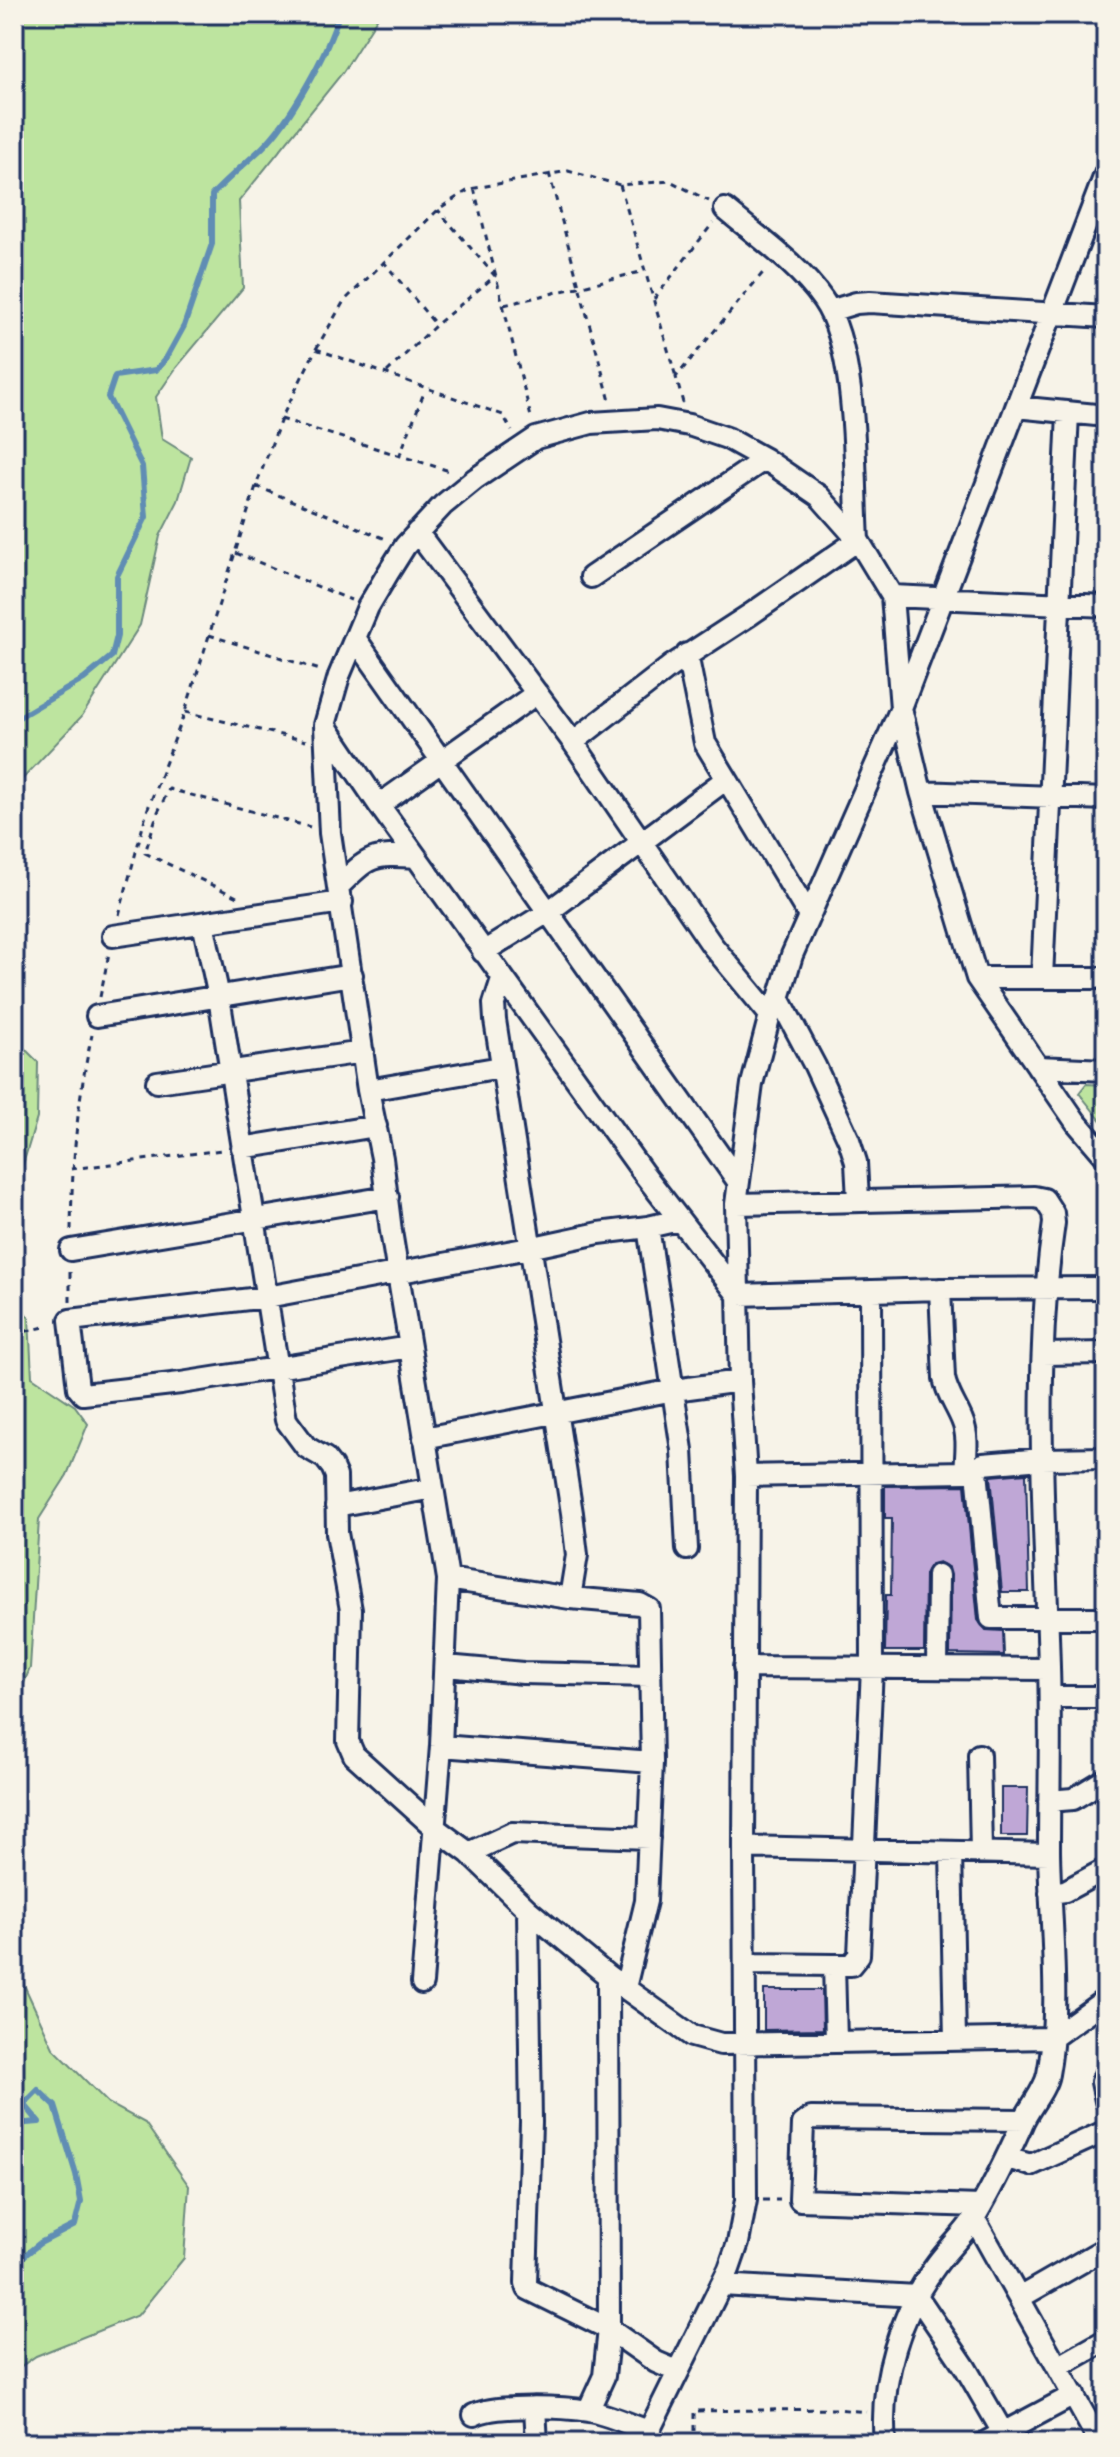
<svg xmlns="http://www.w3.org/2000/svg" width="1120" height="2457" font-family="Sriracha,sans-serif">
<rect width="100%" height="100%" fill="#f7f3e8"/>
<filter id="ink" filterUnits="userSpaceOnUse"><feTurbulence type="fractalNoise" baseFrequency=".0125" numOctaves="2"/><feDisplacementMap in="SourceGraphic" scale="16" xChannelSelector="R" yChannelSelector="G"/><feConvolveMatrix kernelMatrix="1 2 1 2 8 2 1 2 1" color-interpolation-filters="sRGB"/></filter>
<g filter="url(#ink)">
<!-- grass -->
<path fill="#bde49f" stroke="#6c8a7e" stroke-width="2" d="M 18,14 L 380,14 L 343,72 L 239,201 L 243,288 L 176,368 L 156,397 L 162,439 L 191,457 L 178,501 L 160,536 L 140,625 L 82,716 L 14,788 L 14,20 Z
M 14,1038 L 38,1062 L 37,1118 L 14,1194 Z
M 1086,1084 L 1106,1085 L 1106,1127 L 1079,1093 Z
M 14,1297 L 29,1318 L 32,1377 L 75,1406 L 88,1424 L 67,1475 L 39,1519 L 30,1668 L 14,1708 Z
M 14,1963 L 53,2048 L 108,2103 L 145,2123 L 189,2186 L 184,2258 L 138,2315 L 36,2356 L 14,2371 Z"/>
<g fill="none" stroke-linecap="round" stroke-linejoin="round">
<!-- stream -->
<path stroke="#608db4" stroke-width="6" d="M 14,720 L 84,679 L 112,656 L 117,636 L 117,576 L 146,517 L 142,466 L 108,397 L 115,376 L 156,370 L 167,357 L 184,326 L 212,244 L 212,195 C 228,178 245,164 262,148 C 291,120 328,52 339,14
M 14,1067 L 19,1092 L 14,1115
M 14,2124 L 39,2122 L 24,2104 L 38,2090 L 55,2106 L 76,2174 L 81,2201 L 75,2225 L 40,2243 L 14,2264"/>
</g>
<!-- building -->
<path fill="#bfa7d6" stroke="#1b2f5e" stroke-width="2" d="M 1026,1473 L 1029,1592 L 1002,1592 L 991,1476 Z
M 965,1485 L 978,1620 L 986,1630 L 1003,1631 L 1004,1655 L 950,1654 L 951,1575 L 949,1568 L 939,1562 L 931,1564 L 925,1574 L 924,1651 L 885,1651 L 886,1595 L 891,1595 L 892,1518 L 885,1518 L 885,1486 Z
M 1001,1788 L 1028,1788 L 1027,1836 L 1001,1836 Z
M 764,1990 L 822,1990 L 823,2029 L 764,2030 Z"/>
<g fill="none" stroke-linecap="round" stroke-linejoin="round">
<!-- minor casing -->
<g stroke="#1b2f5e" stroke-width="26">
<path id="minor" d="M 830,311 L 856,303 L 870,302 L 1106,317
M 1016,407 L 1106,416
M 417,532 L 573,742 L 712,945 L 770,1015
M 591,577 L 765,459
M 892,596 L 901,708 L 921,792 L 977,978 L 1076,1122 L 1106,1157
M 355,638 L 737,1180
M 687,654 L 705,743 L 808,914
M 325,725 L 379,805 L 644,1174 L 738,1295 L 940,1289 L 1106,1288
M 573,742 L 671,666 L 751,614 L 858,540 C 854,476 859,351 823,300 C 799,265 757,236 725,209
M 921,792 L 1106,799
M 379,805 L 537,693
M 338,887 C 369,856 372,854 416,857
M 203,923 L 219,997 L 286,1420 L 306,1447 L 325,1458 L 332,1467 L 336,1476 L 337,1533 L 351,1610 L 348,1741 L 354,1755 L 435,1828 L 469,1853 L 528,1910 L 608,1976 L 692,2036 L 721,2044 L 1052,2038 L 1106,1999
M 113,936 L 342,902
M 483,952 L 548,912 L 725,780
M 977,978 L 1106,978
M 1042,978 L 1068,413
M 502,979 L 494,1004 L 495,1020 L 572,1513 L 577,1555 L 570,1598
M 779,998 L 815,1066 L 849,1140 L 856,1162 L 858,1200
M 97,1016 L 352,975
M 1038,1067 L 1106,1070
M 157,1082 L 363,1052
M 368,1090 L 501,1067
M 242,1148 L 376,1126
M 736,1204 L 1034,1197 L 1044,1199 L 1053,1213 L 1054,1223 C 1032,1370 1045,1519 1049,1667 C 1051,1728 1049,1790 1049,1851 C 1050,1921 1061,2006 1048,2074 C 1045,2091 1029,2107 1022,2124 C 1007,2157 992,2189 973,2220 C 962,2236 948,2249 937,2264 C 900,2313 879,2382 885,2443
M 648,1227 L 682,1450 L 687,1549
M 71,1250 L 388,1197
M 940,1289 L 944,1378 C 947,1394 956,1405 962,1420 C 969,1436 966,1454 965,1472
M 410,1347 L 181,1383 L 83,1394 L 78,1388 L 70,1320 L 267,1297 L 529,1248 L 599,1233 L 648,1227 L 679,1220
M 1043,1354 L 1106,1353
M 424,1438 L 674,1390 L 740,1381
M 977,1471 L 991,1618 L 1106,1618
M 746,1476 L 965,1472 L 977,1471 L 983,1464 L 1042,1459 L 1106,1458
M 336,1506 L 433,1488
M 448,1579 L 570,1598 L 640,1604 L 649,1609 L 652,1762 L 646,1901 L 625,1988
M 446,1666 L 523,1673 L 650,1676
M 744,1667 L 1049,1669
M 937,1668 L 938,1575
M 1050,1697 L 1106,1697
M 441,1746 L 652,1762
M 979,1755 L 981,1852
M 1049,1801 L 1073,1799 L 1106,1779
M 744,1847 L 1049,1854
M 951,1852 L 955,2039
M 469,1853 L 512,1833 L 649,1838
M 1050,1893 L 1065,1891 L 1106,1869
M 528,1910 L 531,2122 L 526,2283 L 528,2289 L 609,2329 L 656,2362 L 677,2371
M 745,1964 L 834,1965
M 422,1983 L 441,1746 L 448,1579 L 391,1231 L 382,1158 L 368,1090 L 330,833 L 325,725 L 339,676 L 368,607 L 388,573 L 405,546 L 443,505 L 475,479 L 536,438 L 591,423 L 657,419 L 689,425 L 727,438 L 765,459 L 819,496 L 858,540 L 892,596 L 1106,606
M 836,2041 L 834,1965 L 851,1965 L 859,1955 L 872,1668 L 871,1291
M 1106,2072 L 1102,2082 L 1106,2101
M 1007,2158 L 1031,2165 L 1106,2131
M 980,2206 L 800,2200 L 803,2124 L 811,2118 L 1023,2120
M 974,2218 L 1100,2443
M 721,2285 L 917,2296 L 965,2367 L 1009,2443
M 1019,2298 L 1106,2248
M 1058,2367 L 1106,2340
M 535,2408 L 537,2443
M 588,2411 L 604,2376 L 609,2329 L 608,1976
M 474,2415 C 496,2404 564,2407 588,2411 C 609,2414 629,2425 649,2431
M 643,2443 L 729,2269 L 738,2243 L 746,2200 L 744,1847 L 746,1476 L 740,1381 L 736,1204 L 752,1084 L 770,1015 L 779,998 L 792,955 L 901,708 L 1106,172
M 984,2443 L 1074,2395"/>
</g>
<!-- path -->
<path stroke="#1b2f5e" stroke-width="3" stroke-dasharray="6 6" stroke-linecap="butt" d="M 549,173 L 610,401
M 620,185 L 676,377
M 474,188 L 531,417
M 383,261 L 436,325
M 654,299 L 713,223
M 504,305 L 644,271
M 316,349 L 503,415 L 512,431
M 387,372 L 436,325 L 495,276 L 438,210
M 683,403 L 676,377 L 766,269
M 281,419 L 453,472
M 399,457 L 425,390
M 256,486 L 386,539
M 236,553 L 351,600
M 209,635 L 320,670
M 185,712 L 306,741
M 237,897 L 145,853 L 157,814 L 169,789 L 310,827
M 119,915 L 147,811 L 185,712 L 256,486 L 281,419 L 316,349 L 344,301 L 440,208 L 470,189 L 568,171 L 620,185 L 670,181 L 709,201
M 100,997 L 109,953
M 71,1169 L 222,1150
M 71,1230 C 72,1164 77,1100 92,1035
M 70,1302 L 70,1269
M 14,1334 L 49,1326
M 763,2200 L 780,2200
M 694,2443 L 694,2411 L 837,2409 L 866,2412"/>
<!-- minor -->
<use href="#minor" stroke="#f7f3e8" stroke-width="20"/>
</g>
</g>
<!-- margin -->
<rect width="1120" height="2457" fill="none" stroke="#f7f3e8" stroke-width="48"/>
<rect x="24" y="24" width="1072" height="2409" fill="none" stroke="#1b2f5e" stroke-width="3" filter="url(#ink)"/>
</svg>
